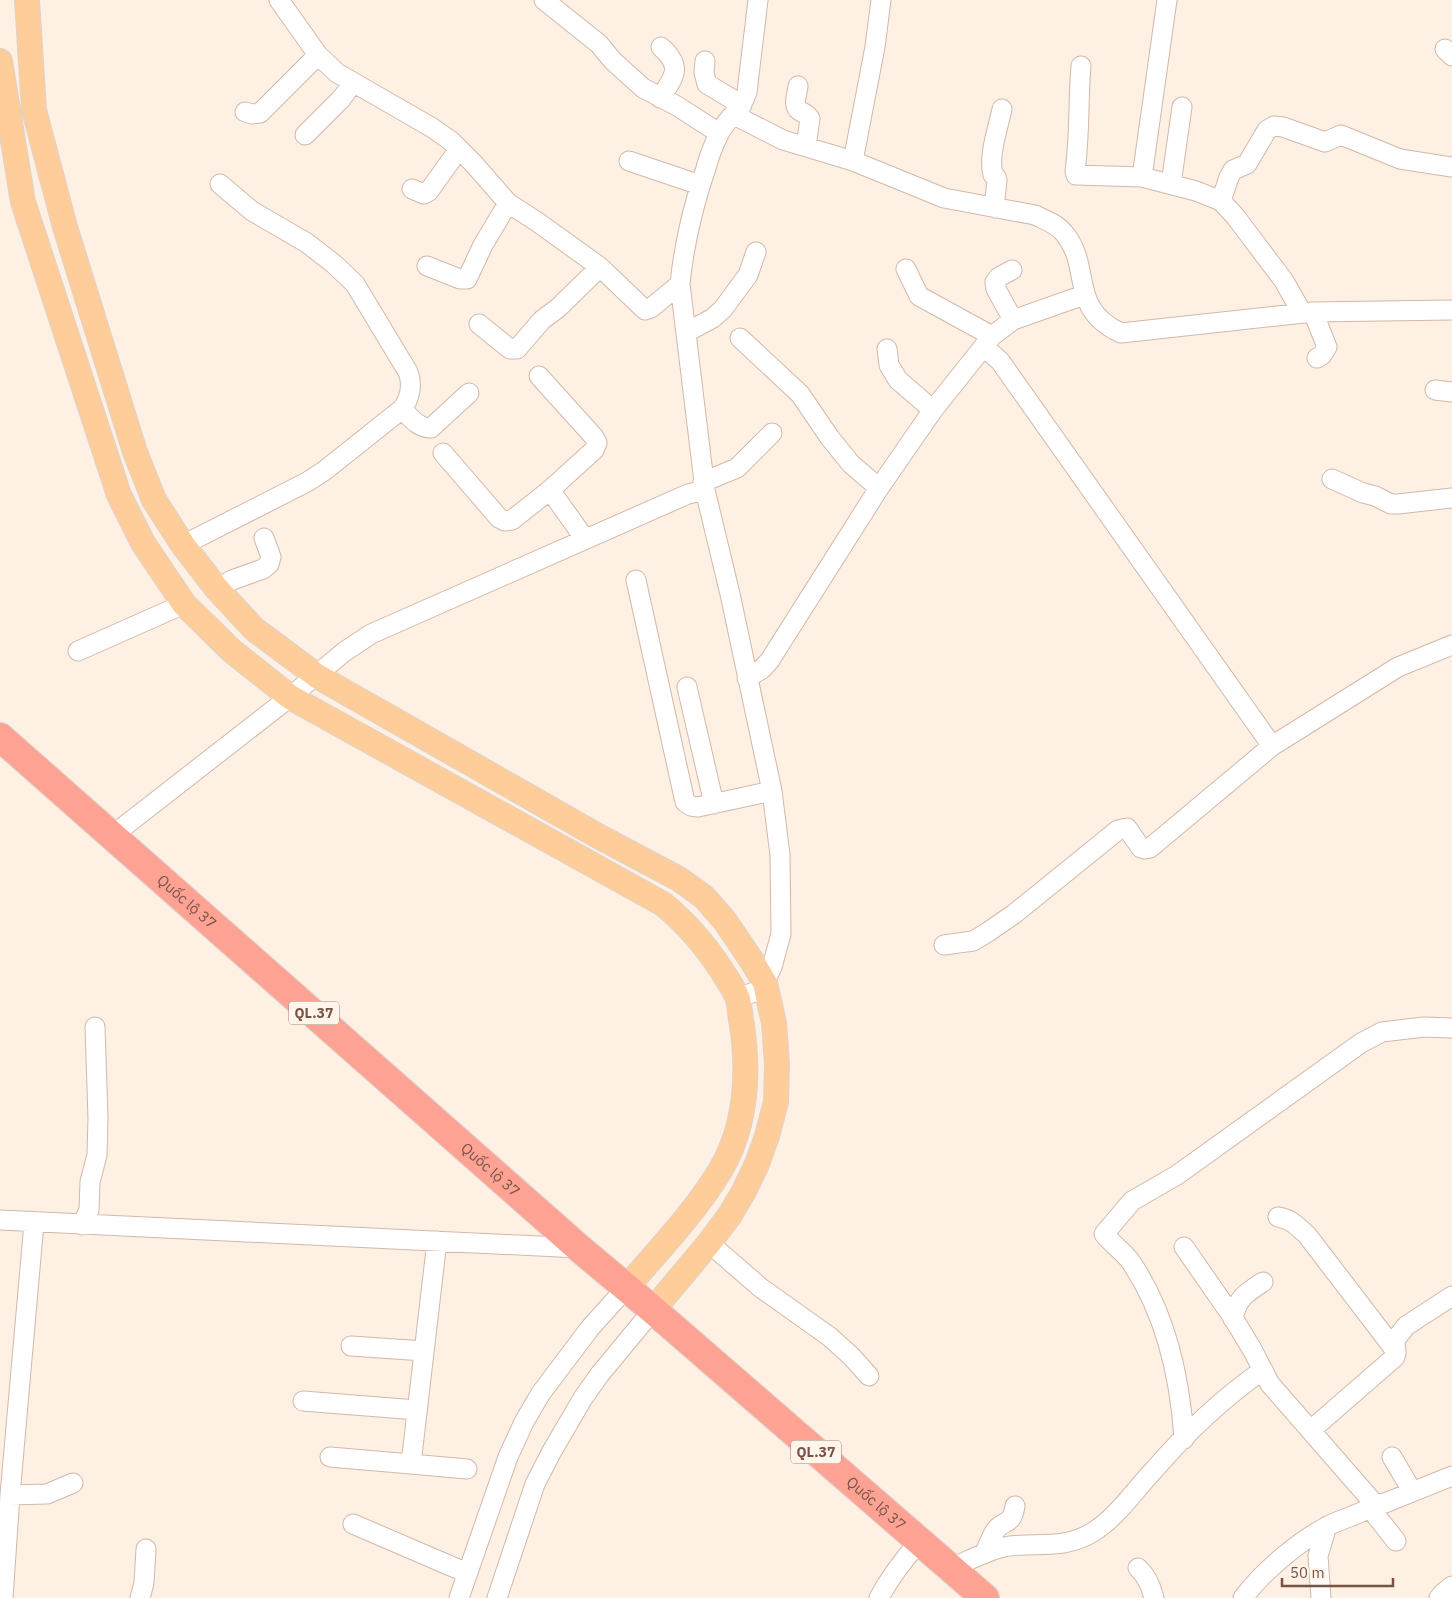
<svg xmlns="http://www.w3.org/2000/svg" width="1452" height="1598" font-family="'IBM Plex Sans',sans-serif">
<rect width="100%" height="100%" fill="#fef0e2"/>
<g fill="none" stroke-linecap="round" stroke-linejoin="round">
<!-- minor casing -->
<g stroke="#d2b8aa" stroke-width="21">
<path id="minor" d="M 279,0 L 318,55 L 337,73 L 431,127 L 451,141 L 473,163 L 508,203 L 536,221 L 600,267 L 645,310 L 651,308 L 680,284
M 544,0 L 599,44 L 613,61 L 643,88 L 677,106 L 719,133
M 1445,49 L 1452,56
M 705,61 L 704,73 L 707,84 L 742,105
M 1081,66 C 1078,101 1080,136 1075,171 L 1076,175 L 1142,177 L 1196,191 L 1221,201 L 1235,216 L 1284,281 L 1302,313
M 798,86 C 797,95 792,106 800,111 C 805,114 808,114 810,119 L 806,146
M 660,98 C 675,76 683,67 661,47
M 245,112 L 252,114 L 260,113 L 318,55
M 734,115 L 783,140 L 853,161 L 944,198 L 1035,215 C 1045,220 1057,224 1064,233 C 1093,267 1067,308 1121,333 L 1313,312 L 1452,310
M 305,135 L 341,99 L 353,83
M 629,161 L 700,185
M 853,161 L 875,47 L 881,0
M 1142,177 L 1167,0
M 1171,184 L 1182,107
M 412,189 L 424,194 L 429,191 L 459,149
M 1221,201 L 1229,177 L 1233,170 L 1247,164 L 1267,130 L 1274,126 L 1283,127 L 1325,142 L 1341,135 L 1400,159 L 1452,167
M 994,208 L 997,180 L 996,177 L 993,175 C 988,155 998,129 1002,109
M 427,266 L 460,279 L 467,279 L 483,245 L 508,203
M 906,269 L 919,296 L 992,336
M 1012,270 L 999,277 L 995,282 L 996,289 L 1013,320
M 1313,312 L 1327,347 L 1322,355 L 1317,358
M 479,324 L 510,349 L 517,349 L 542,320 L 558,308 L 600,267
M 687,332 L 713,318 L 723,309 L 748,275 L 756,252
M 740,338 L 800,394 L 830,438 L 851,464 L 879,488
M 984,347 L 1000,361 L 1272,746
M 887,349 L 889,365 L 898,380 L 933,410
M 1435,390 L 1452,392
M 402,409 C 411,418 418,428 431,428 L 469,393
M 443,453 L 499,518 L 505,521 L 512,520 L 550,490 L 594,450 L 597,443 L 594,437 L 539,376
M 1332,479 L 1363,493 L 1375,496 L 1391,504 L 1398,504 L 1452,498
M 703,482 L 737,468 L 772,433
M 550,490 L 585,539
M 705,490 L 730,594 L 772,791 L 780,855 L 781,934 L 772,967 L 762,987 L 757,991 L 738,998
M 183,545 L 307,482 L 324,471 L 402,409 C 410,399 413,384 408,372 L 355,284 L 334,264 L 307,243 L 252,211 L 220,184
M 636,580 L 685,802 L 691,806 L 698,807 L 772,791
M 217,589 L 232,580 L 263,569 L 269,564 L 271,557 L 264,538
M 78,651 L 184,604
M 747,678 L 762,669 L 770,660 L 879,488 L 933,410 L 992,336 L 1013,320 L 1084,295
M 687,687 L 714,804
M 113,835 L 290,697 L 344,652 L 371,634 L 688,494 L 705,490 L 680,284 C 684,244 693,206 706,168 C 709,157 713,146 718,136 C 725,119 742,110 747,92 L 758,0
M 944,945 L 973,941 L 988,932 L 1014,914 L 1118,830 L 1127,828 L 1141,848 L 1145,849 L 1150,848 L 1272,746 L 1398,667 L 1452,645
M 1278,1217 C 1291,1219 1297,1226 1307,1235 L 1395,1350
M 0,1220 L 579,1248
M 82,1225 L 89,1210 L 90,1182 L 97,1155 L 98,1118 L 95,1027
M 437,1241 L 411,1464 L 467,1469
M 709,1243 L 761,1288 L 830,1337 L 851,1356 L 869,1376
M 1184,1247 L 1232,1316 L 1253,1351 L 1270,1384 L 1372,1501 L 1377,1504 L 1385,1503 L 1452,1476
M 1233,1319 C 1237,1298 1246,1293 1263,1282
M 351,1346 L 424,1351
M 303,1401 L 417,1410
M 1311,1430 L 1395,1357 L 1396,1353 L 1395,1340 L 1406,1326 L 1452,1296
M 1184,1439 C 1180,1377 1166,1314 1131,1262 C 1124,1252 1112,1244 1104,1234 L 1132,1201 L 1177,1175 L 1361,1043 L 1382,1032 L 1424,1027 L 1452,1028
M 330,1457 L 411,1464
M 1392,1457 L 1412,1491
M 10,1495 L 47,1494 L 73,1483
M 1370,1508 L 1396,1541
M 353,1524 L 467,1573
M 984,1554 C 988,1546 991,1538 995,1531 C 1003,1519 1012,1527 1015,1506
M 951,1568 C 968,1561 986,1551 1004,1547 C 1034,1541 1063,1551 1093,1532 C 1117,1517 1134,1491 1154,1470 C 1186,1433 1223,1398 1263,1370
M 1138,1568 C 1147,1576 1151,1586 1154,1598
M 3,1598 L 10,1495 L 34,1223
M 140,1598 L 144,1583 L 146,1549
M 459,1598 L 508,1457 L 524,1422 L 541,1393 L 590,1328 L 626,1288
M 497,1598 L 535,1484 L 552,1451 L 583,1398 L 600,1374 L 653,1310
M 879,1598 C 890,1577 904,1559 920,1541
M 1243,1598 C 1262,1572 1299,1541 1328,1526 C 1345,1517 1360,1515 1377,1504
M 1321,1598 L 1318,1556 L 1327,1526
M 1439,1598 L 1443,1593 L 1452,1586"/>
</g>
<!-- major casing -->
<g stroke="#dcd2cf" stroke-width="26">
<path id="major" d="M 27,0 L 34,110 L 65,227 L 135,452 L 154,500 L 183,545 L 217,589 L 254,629 L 317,676 L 598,836 L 679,879 L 704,897 L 725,921 L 752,961 L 765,983 L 774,1023 L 777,1064 L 776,1102 L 767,1136 L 757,1164 L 744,1191 L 730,1215 L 709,1243 L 653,1310
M 0,61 L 23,202 L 119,495 L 143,543 L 184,604 L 232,651 L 290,697 L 663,904 C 690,926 711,952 729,982 C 732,987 736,993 738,999 C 740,1007 740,1017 742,1025 C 749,1074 746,1126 721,1169 C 697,1210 657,1252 626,1288"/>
</g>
<!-- highway casing -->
<g stroke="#dcd2cf" stroke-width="30">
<g id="highway">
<path id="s1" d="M 0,737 L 579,1248 L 653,1310 L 985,1598"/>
</g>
</g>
<!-- minor -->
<use href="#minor" stroke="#fff" stroke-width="19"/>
<!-- major -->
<use href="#major" stroke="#ffcd99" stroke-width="24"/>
<!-- highway -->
<use href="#highway" stroke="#fea394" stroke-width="28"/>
</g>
<g text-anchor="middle" stroke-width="4" stroke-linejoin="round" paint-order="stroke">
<!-- shield labels -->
<g fill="#fff5eb" stroke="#a08378" stroke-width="1">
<rect x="289" y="1001.5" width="50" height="23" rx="4"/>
<rect x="791" y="1440.5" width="50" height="23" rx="4"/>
</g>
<g font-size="14" font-weight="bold" fill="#785246">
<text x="314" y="1018">QL.37</text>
<text x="816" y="1457">QL.37</text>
</g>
<!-- street labels -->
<g font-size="15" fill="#785246" stroke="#fff5eb">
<text dy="5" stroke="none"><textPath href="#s1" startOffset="249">Quốc lộ 37</textPath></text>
<text dy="5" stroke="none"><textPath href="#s1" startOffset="654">Quốc lộ 37</textPath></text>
<text dy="5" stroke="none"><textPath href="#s1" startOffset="1164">Quốc lộ 37</textPath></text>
</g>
</g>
<!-- scale -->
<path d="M1282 1578v8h111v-8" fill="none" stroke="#785246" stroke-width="2.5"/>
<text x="1290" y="1578" font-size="15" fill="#785246" stroke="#fff5eb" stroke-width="4" paint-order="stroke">50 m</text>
</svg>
